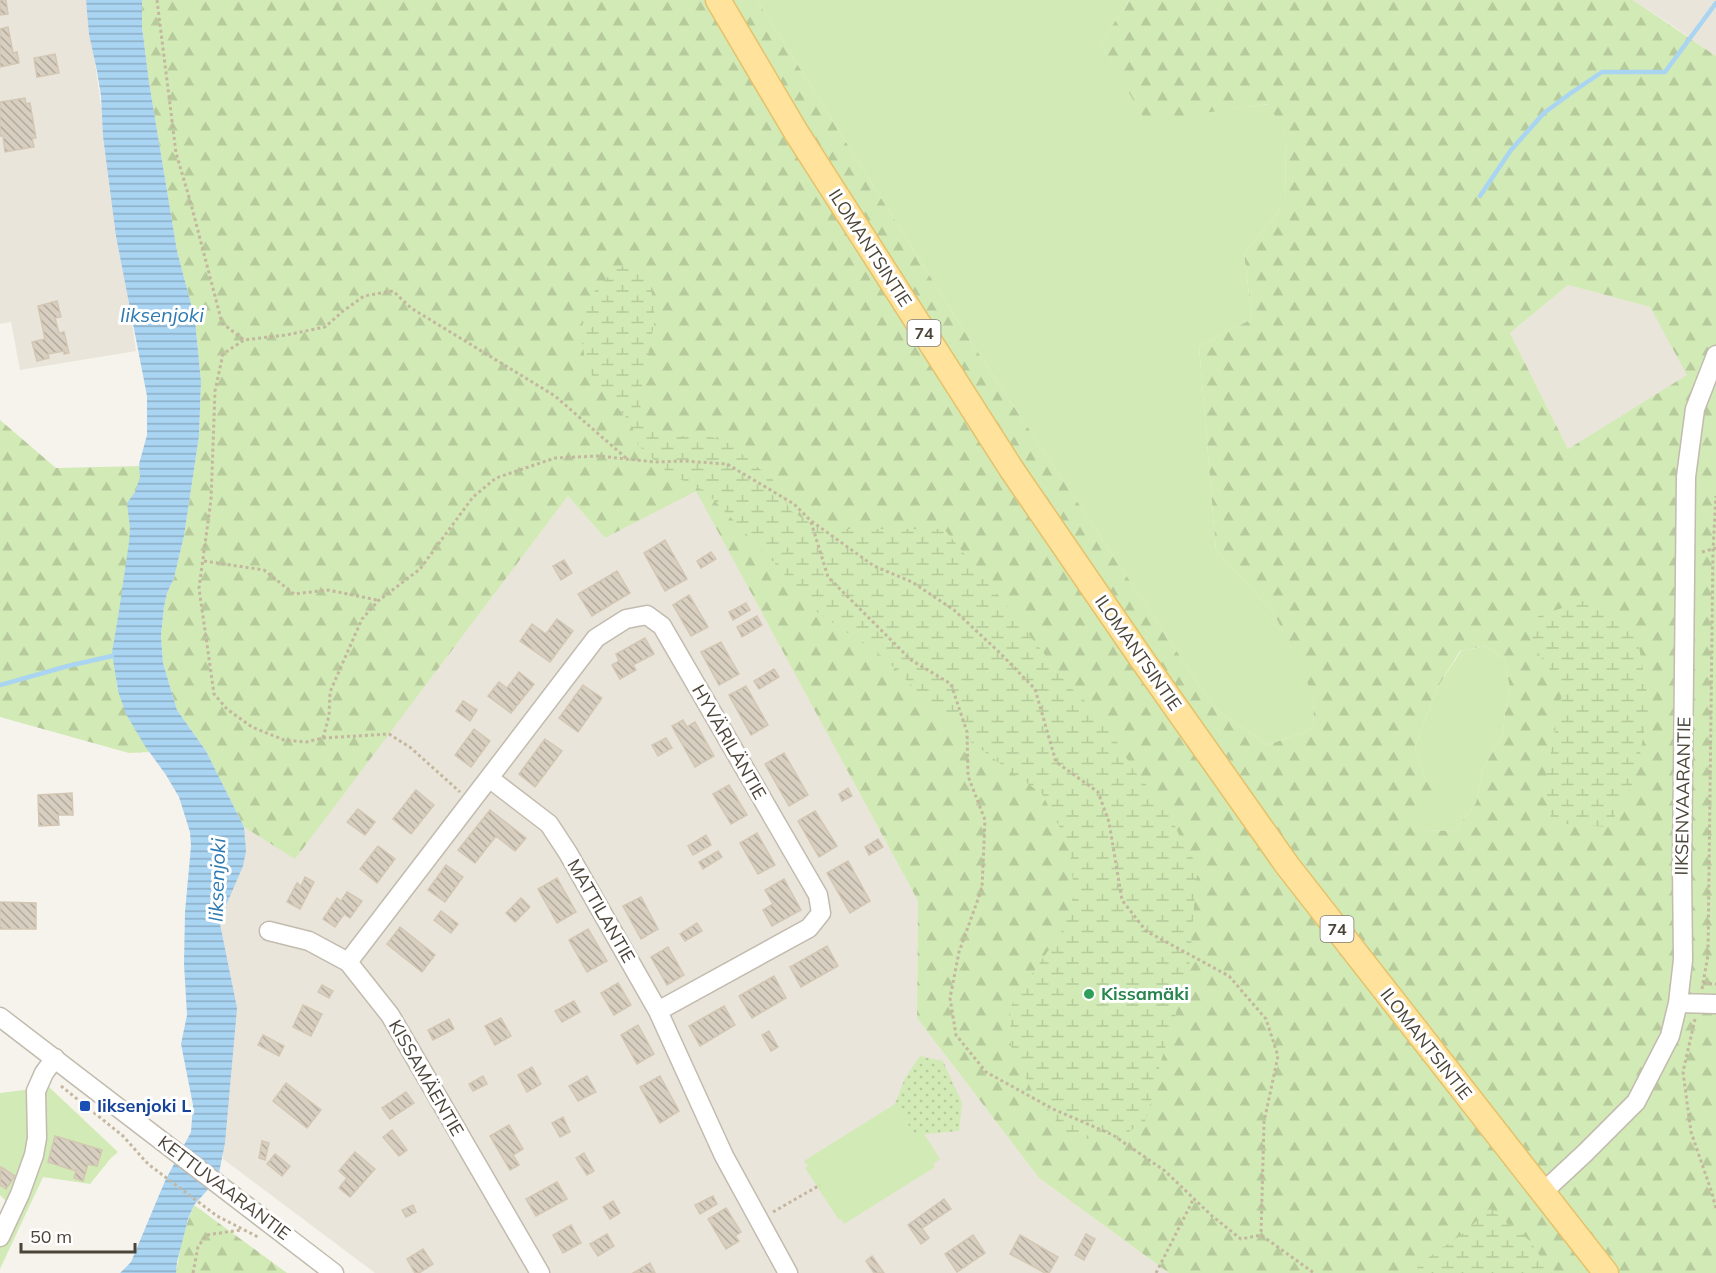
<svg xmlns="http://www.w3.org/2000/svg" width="1716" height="1273" font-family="Mulish,sans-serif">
<defs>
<pattern id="forest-firs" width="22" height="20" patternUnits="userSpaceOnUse" patternTransform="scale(1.5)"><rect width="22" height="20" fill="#d2eab5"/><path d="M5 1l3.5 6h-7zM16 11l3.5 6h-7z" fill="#b6ca9c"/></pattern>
<pattern id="wetland-marsh" width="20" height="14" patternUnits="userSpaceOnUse" patternTransform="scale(1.5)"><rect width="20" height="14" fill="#d2eab5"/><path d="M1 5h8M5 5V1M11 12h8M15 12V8" fill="none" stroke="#b6ca9c"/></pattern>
<pattern id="park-dots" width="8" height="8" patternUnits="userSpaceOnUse" patternTransform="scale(1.5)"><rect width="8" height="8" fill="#d2eab5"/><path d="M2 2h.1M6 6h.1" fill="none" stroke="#b6ca9c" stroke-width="1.8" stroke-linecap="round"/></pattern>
<pattern id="water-rules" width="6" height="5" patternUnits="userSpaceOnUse" patternTransform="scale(1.5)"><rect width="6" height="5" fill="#a9d4f2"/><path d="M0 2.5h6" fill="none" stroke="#8caec5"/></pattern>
<pattern id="building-back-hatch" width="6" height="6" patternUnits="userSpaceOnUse" patternTransform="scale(1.5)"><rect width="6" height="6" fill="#d8cfc1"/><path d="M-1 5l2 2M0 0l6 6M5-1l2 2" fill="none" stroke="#b1aa9e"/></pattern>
</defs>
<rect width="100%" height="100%" fill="#f6f3ec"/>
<!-- residential -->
<path fill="#eae5da" d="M 0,0 L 86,0 L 136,351 L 20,370 L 11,322 L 0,324 Z
M 1633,0 L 1716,0 L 1716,56 L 1673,26 Z
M 1568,285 L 1650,307 L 1688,375 L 1568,449 L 1510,333 Z
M 696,490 L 918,901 L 917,1018 L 1039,1178 L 1169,1273 L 375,1273 L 223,1159 L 228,1027 L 216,924 L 244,827 L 295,858 L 568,496 L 605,538 Z"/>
<!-- grass -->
<path fill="#d2eab5" d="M 757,0 L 1129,0 L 1101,43 L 1145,120 L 1270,104 L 1286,137 L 1285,204 L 1244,253 L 1252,319 L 1199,346 L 1216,550 L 1274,613 L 1313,694 L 1314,728 L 1268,745 L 1215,709 L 973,345 Z
M 1486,646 L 1504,659 L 1510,688 L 1505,712 L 1503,734 L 1483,769 L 1476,803 L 1455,831 L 1424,830 L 1419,814 L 1426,781 L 1415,747 L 1436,690 L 1461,651 Z
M 49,1087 L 118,1152 L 111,1158 L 90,1184 L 43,1177 L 0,1269 L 0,1218 L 7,1202 L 0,1195 L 0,1093 Z
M 895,1104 L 899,1109 L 906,1105 L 940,1159 L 933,1164 L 935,1167 L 844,1224 L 841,1219 L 839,1220 L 805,1168 L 808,1166 L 804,1161 Z"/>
<!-- forest -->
<path fill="url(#forest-firs)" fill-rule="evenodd" d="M 142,0 L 757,0 L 973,345 L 1215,709 L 1268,745 L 1314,728 L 1313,695 L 1274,613 L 1216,550 L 1199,346 L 1252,319 L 1244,253 L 1285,204 L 1286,137 L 1269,104 L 1145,121 L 1101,43 L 1129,0 L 1633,0 L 1716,56 L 1716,1273 L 1169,1273 L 1039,1178 L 917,1018 L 918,901 L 696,491 L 605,538 L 568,496 L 295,859 L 244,827 L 206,751 L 177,710 L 163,663 L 161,636 L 164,607 L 167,593 L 174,578 L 184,536 L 199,436 L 201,382 L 195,319 L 177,251 L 149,82 L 142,27 ZM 1568,285 L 1650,307 L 1687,375 L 1568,449 L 1510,333 ZM 1486,646 L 1504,659 L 1510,688 L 1505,712 L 1503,734 L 1483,769 L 1476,803 L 1455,831 L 1424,830 L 1420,814 L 1433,808 L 1437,786 L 1426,781 L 1415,747 L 1436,690 L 1460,651 Z
M 0,420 L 56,468 L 143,466 L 115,660 L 117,689 L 132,700 L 150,752 L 129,753 L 0,717 Z
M 194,1205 L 287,1273 L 176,1273 L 183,1234 Z"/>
<!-- wetland -->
<path fill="url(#wetland-marsh)" d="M 633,262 L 645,269 L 651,288 L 655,319 L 639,401 L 647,430 L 676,437 L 701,433 L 730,444 L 773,480 L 791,511 L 815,526 L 849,529 L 944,529 L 1003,601 L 1071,688 L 1104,719 L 1134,771 L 1166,807 L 1182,841 L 1199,868 L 1196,881 L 1189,972 L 1161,1061 L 1146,1120 L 1117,1140 L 1070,1138 L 1033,1093 L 1011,1046 L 1010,1009 L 1014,1000 L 1064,928 L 1074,894 L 1070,847 L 1042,794 L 964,737 L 883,657 L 811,608 L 780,569 L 706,492 L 668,473 L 638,445 L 631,423 L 604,392 L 586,367 L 582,341 L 583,311 L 596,289 L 616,269 Z
M 1592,598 L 1636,630 L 1649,704 L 1636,777 L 1609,827 L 1552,823 L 1545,784 L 1563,688 L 1531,643 L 1538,616 Z
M 1490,1209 L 1529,1240 L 1552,1273 L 1415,1273 L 1419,1264 L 1461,1235 Z"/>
<!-- park -->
<path fill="url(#park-dots)" d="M 920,1056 L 943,1061 L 962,1103 L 959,1131 L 915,1135 L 895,1104 L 905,1078 Z"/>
<!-- water -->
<path fill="url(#water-rules)" d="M 86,0 L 142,0 L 142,27 L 149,82 L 177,251 L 195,319 L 201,382 L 199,436 L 184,536 L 174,578 L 167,593 L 164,607 L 161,636 L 163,663 L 177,710 L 206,751 L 244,827 L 246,851 L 243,866 L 224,910 L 220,924 L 237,1008 L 225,1143 L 219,1173 L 212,1185 L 194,1205 L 188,1219 L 177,1262 L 176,1273 L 120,1273 L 131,1262 L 165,1181 L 191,1132 L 193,1105 L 181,1044 L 187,1015 L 184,964 L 185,912 L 191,846 L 190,832 L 179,797 L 166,775 L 145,746 L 126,714 L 118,691 L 112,653 L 119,611 L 129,542 L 130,528 L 127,503 L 135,492 L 140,477 L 139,464 L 147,435 L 147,396 L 116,236 L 103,136 L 101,96 L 97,71 L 89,34 Z"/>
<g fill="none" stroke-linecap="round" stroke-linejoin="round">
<!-- stream -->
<path stroke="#a9d4f2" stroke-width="4.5" d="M 1480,196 L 1511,150 L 1544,113 L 1571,93 L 1602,72 L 1665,72 L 1716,3
M 0,685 L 68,666 L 112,656"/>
</g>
<!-- building -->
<path fill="url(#building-back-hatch)" stroke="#d3c7b4" stroke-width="1.5" d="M 0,0 L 6,0 L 8,14 L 0,15 Z
M 8,27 L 13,53 L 17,52 L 19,63 L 0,67 L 0,29 Z
M 55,54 L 59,73 L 37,77 L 34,58 Z
M 25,98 L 26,104 L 30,103 L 36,138 L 32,138 L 34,147 L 5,152 L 3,136 L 0,136 L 0,102 Z
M 57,301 L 61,317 L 55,318 L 59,333 L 64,332 L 69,353 L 64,354 L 64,351 L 48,354 L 49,358 L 37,361 L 32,342 L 45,339 L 38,306 Z
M 665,540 L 687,579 L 665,591 L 644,553 Z
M 711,552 L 716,559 L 701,568 L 697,561 Z
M 564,560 L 572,573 L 561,580 L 553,566 Z
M 617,571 L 630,593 L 592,616 L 578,594 Z
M 689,595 L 708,627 L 691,636 L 673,605 Z
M 746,603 L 750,610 L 733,620 L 729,612 Z
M 757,616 L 762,625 L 742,637 L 737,627 Z
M 557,619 L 573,631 L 550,662 L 520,641 L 532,624 L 546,634 Z
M 645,638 L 654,654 L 633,665 L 636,670 L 620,679 L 612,665 L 619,661 L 616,654 Z
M 721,642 L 739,674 L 719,685 L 701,652 Z
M 774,669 L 779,677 L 759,689 L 754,681 Z
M 519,672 L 534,684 L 511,713 L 488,696 L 499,682 L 507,688 Z
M 583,685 L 602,698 L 578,732 L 559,718 Z
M 746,686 L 768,725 L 751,735 L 729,695 Z
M 463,701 L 477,710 L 470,721 L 456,711 Z
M 683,720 L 687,727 L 695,722 L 714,756 L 695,767 L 672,726 Z
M 474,729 L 490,741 L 471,767 L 455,755 Z
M 666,738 L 672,748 L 658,756 L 652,745 Z
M 545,739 L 562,751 L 535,787 L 519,774 Z
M 784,753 L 808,795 L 789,806 L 765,764 Z
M 729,785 L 747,815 L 731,824 L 713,794 Z
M 848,788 L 852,796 L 842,801 L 839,794 Z
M 416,790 L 434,805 L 411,834 L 393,819 Z
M 72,793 L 73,815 L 58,815 L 59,825 L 39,826 L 38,795 Z
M 358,809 L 375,822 L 365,835 L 347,822 Z
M 490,810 L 526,838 L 515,851 L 496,836 L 475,863 L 458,850 Z
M 815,811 L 837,846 L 819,857 L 798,821 Z
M 757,833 L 775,865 L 758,874 L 740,843 Z
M 706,835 L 711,845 L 693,855 L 688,846 Z
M 878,839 L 883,847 L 869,855 L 865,847 Z
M 378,846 L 395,859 L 377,883 L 360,869 Z
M 718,851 L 722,857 L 703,869 L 699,862 Z
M 848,861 L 870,901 L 850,913 L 827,873 Z
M 446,865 L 463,877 L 445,902 L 428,890 Z
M 305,877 L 314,882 L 300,909 L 287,902 L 297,883 L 301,886 Z
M 557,878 L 576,912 L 557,923 L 538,889 Z
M 784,879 L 801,910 L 772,926 L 763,910 L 773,904 L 765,890 Z
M 347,892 L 362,901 L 350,918 L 344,914 L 335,927 L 323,919 L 337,898 L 341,901 Z
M 641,897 L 658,929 L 641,939 L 623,906 Z
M 521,898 L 530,907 L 515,922 L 506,913 Z
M 0,902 L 36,903 L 36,929 L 0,929 Z
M 441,911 L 458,924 L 451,933 L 434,920 Z
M 697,923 L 702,931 L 685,941 L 680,934 Z
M 400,927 L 435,955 L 422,972 L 387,944 Z
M 588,929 L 607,961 L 587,972 L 569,940 Z
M 827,946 L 838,966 L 801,987 L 790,967 Z
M 668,947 L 684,975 L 667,985 L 651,957 Z
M 774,976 L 786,998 L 752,1018 L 739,996 Z
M 618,983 L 631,1005 L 614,1015 L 601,993 Z
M 322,985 L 333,991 L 329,998 L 318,992 Z
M 574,1001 L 580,1012 L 562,1022 L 555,1011 Z
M 303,1005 L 322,1014 L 311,1036 L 293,1027 Z
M 724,1006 L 735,1025 L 700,1046 L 689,1026 Z
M 501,1018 L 511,1036 L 495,1045 L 485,1026 Z
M 449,1019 L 454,1029 L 433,1040 L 428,1030 Z
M 638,1025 L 654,1054 L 637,1064 L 621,1035 Z
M 769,1031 L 778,1047 L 771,1051 L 762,1035 Z
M 263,1035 L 284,1046 L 279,1056 L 258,1045 Z
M 532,1067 L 541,1084 L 527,1092 L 518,1075 Z
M 483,1076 L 487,1084 L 473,1091 L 469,1084 Z
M 587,1076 L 596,1092 L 578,1101 L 569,1086 Z
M 660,1076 L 679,1111 L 660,1123 L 640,1087 Z
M 286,1083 L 321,1110 L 307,1128 L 273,1101 Z
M 406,1092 L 414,1103 L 390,1119 L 382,1108 Z
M 563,1117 L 570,1132 L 560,1137 L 552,1123 Z
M 509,1125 L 523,1149 L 513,1155 L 519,1165 L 510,1170 L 490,1136 Z
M 392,1130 L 407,1150 L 399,1156 L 383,1137 Z
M 55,1136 L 102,1150 L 97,1166 L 88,1164 L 83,1181 L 74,1178 L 76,1171 L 48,1162 Z
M 262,1141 L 269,1143 L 265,1160 L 259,1158 Z
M 355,1152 L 375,1169 L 350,1197 L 339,1188 L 347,1178 L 339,1171 Z
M 584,1153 L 594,1171 L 587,1175 L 576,1158 Z
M 275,1154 L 290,1166 L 282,1176 L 267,1164 Z
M 1,1167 L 15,1176 L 6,1189 L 0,1185 Z
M 557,1182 L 567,1199 L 536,1216 L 526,1199 Z
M 713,1196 L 717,1204 L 700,1214 L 695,1205 Z
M 944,1199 L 951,1209 L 922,1228 L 929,1238 L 921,1244 L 908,1225 Z
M 613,1201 L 620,1213 L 610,1219 L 603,1207 Z
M 413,1205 L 416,1212 L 406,1217 L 402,1210 Z
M 726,1208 L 741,1232 L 735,1236 L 739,1241 L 726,1249 L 708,1219 Z
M 571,1225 L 581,1243 L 563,1253 L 553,1235 Z
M 607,1234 L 614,1246 L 598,1256 L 590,1244 Z
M 1086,1234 L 1095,1239 L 1084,1260 L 1075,1255 Z
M 973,1235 L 985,1253 L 957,1272 L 945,1254 Z
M 1020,1235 L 1058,1257 L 1049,1273 L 1045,1273 L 1010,1254 Z
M 423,1249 L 433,1264 L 419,1273 L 415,1273 L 407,1259 Z
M 872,1256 L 884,1273 L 874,1273 L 866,1261 Z
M 650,1263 L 655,1273 L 633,1273 Z"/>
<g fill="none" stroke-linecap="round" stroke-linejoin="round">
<!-- minor casing -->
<g stroke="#c2bbae" stroke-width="21">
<path id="minor" d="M 489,778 L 596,638 L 626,619 L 647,615 L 662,626 L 818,895 L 821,913 L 809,928 L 658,1011
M 269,931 L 309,941 L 348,962 L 390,1015 L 540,1273
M 348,962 L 489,778 L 549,824 L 568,853 L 658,1011 L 724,1156 L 788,1273
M 1678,1003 L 1716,1004
M 0,1017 L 334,1273
M 1542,1193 L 1585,1153 L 1636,1102 L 1670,1036 L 1678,1003 L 1683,960 L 1682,866 L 1686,477 L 1695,409 L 1716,355
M 0,1237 L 20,1194 L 34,1155 L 37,1138 L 36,1091 L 44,1073 L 55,1058"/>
</g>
<!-- major casing -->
<g stroke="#e6c16a" stroke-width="27">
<path id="major" d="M 718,0 L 796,132 L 1012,470 L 1141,658 L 1287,865 L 1606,1273"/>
</g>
<!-- path -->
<path stroke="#c4b79f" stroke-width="3" stroke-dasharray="3 3" stroke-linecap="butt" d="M 157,0 L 176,153 L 191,204 L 222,323 L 244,340
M 626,458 L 555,396 L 411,308 L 393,291 L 364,296 L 343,311 L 325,327 L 286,335 L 244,340 L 223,354 L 215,391 L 211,500 L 199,588 L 214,694 L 227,709 L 252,727 L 284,740 L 306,742 L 323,738 L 329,716 L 330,692 L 362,619 L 378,601 L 420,569 L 473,497 L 496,478 L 555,458 L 598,456 L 655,462 L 684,461 L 727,464 L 794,504 L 810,520 L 874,566 L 912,582 L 954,610 L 1000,653 L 1035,689 L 1056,762 L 1098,792 L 1109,822 L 1122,900 L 1146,931 L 1229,976 L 1266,1019 L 1278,1056 L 1264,1122 L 1261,1235
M 811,522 L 828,577 L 911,660 L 951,684 L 967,732 L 968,776 L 985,820 L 982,888 L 959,952 L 950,998 L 956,1035 L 986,1072 L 1053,1109 L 1113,1135 L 1165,1171 L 1212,1216 L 1241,1239 L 1261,1235 L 1314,1273
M 1702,552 L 1716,548
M 204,561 L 264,570 L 294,594 L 328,590 L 377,600
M 323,738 L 389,734 L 411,748 L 460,792
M 1703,983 L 1716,984
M 1702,989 L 1708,955 L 1713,549 L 1716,496
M 1695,1019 L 1683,1072 L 1691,1132 L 1712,1193 L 1716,1209
M 61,1086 L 123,1136 L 148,1164 L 217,1216 L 260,1238
M 773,1212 L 820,1185
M 193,1273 L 198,1247 L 206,1235 L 241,1230
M 1156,1273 L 1193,1200"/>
<!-- minor -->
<use href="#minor" stroke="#fff" stroke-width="18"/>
<!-- major -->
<use href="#major" stroke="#ffe39c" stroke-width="24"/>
</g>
<!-- markers -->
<circle fill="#2e9e5b" stroke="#fff" stroke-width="2" cx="1089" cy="994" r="6"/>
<rect fill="#1a4fb4" stroke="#fff" stroke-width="2" x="79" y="1100" width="12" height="12" rx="3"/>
<g text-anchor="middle" stroke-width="6" stroke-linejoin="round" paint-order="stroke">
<!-- shield labels -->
<g fill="#fff" stroke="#817c74" stroke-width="1.5">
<rect x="907.5" y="320" width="33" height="26" rx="4.5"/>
<rect x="1320.5" y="916" width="33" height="26" rx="4.5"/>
</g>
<g font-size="16" font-weight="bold" fill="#4b4439">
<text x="924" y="339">74</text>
<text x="1337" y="935">74</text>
</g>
<!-- street labels -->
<g font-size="18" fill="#4b4439" stroke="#fff">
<text transform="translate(870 248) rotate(57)" y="6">ILOMANTSINTIE</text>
<text transform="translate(1138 653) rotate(55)" y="6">ILOMANTSINTIE</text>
<text transform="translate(729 742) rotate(60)" y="6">HYVÄRILÄNTIE</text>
<text transform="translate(1683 796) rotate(-89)" y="6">IIKSENVAARANTIE</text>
<text transform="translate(601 911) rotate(60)" y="6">MATTILANTIE</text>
<text transform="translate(1426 1044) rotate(52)" y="6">ILOMANTSINTIE</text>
<text transform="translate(426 1078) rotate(60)" y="6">KISSAMÄENTIE</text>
<text transform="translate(224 1188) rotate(37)" y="6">KETTUVAARANTIE</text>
</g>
<!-- leisure labels -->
<g font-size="18" font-weight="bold" fill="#27864d" stroke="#fff" text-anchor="start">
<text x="1101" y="1000">Kissamäki</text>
</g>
<!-- transit labels -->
<g font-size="18" font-weight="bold" fill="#164399" stroke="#fff" text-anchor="start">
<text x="97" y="1112">Iiksenjoki L</text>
</g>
<!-- water labels -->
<g font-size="20" font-style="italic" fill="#2e7ab2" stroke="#fff">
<text x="162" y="322">Iiksenjoki</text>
<text transform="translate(217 880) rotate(-88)" y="7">Iiksenjoki</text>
</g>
</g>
<!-- scale -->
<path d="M21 1243v9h114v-9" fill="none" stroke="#4b4439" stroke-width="3"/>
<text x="30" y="1243" font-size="18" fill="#4b4439" stroke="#ffffff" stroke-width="4.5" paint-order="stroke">50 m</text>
</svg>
